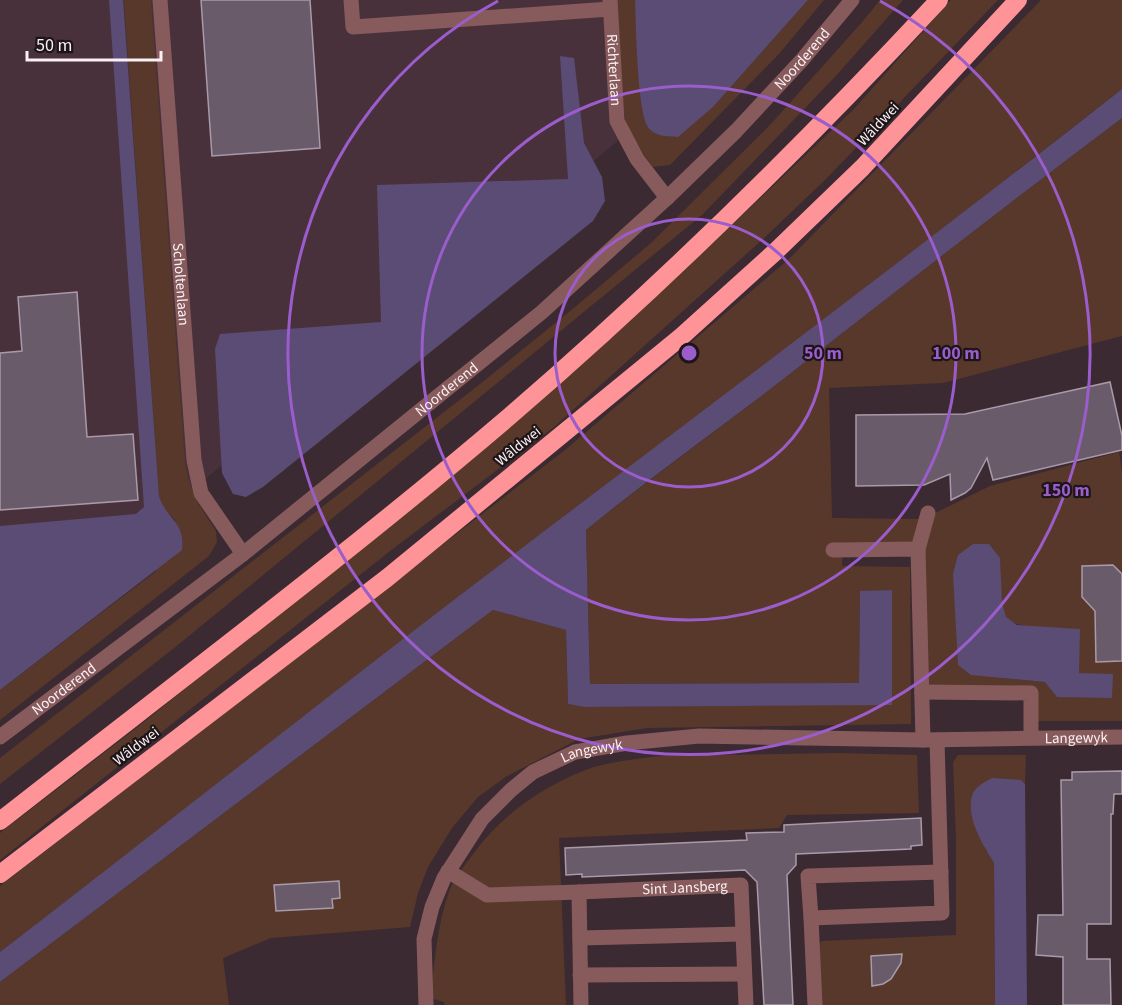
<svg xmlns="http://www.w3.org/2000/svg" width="1122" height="1005" font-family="'Source Sans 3',sans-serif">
<rect width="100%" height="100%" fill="#3b2a31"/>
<!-- built -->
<path fill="#49313c" d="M 0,0 L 757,0 L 691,81 L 0,647 Z"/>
<!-- green -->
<path fill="#58382a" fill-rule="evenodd" d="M 124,0 L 151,0 L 185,463 L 188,479 L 198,503 L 216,531 L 217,542 L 209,556 L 0,720 L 0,690 L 155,572 L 175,520 L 163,508 L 159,496 Z
M 616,0 L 635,0 L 641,102 L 648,126 L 714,106 L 808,0 L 824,0 L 779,54 L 670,165 L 653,167 L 644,155 L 626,125 L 622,94 Z
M 880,0 L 903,0 L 835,77 L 702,215 L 173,649 L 0,784 L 0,758 L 480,384 L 575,307 L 651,243 L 770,125 L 863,21 Z
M 951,0 L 998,0 L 826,179 L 763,239 L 554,427 L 394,548 L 0,860 L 0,833 L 144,722 L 271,619 L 597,350 L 689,266 L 853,110 Z
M 1041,0 L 1122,0 L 1122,89 L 873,283 L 416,630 L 188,808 L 0,952 L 0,886 L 565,450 L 789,259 Z
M 1122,118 L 1122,336 L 943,383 L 829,388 L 832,518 L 923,519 L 990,486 L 1119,452 L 1122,472 L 1122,721 L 1036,721 L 1036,689 L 926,686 L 924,543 L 843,542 L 842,566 L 910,567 L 911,724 L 647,728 L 579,739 L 507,776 L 478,797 L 452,828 L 428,867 L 418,893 L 410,927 L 271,938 L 223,958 L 229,1005 L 0,1005 L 0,982 L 493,610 L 566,630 L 568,704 L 584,707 L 892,704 L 892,590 L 860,592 L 859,683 L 590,684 L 586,530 C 659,471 736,417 809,359 C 913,278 1017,197 1122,118 ZM 1000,558 C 1001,572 998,607 1007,618 C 1018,631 1062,628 1079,629 L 1079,673 L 1045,682 L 1001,678 Z
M 839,753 L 917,755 L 919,813 L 787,815 L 779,828 L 559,838 L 566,1005 L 445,1005 L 444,1002 L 430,998 C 435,962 437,923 450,889 C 455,877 465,865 473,854 C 502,814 547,783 594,767 C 615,761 637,759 658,756 Z
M 958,755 L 1026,755 L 1025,784 L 1021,780 L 984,847 L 994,863 L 995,1005 L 820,1005 L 817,946 L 822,941 L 956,935 L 956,839 L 953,762 Z"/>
<!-- water -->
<path fill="#5a4c75" d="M 109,0 L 123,0 L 159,496 C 167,521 185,520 182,550 L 0,690 L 0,526 L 136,514 L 144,507 Z
M 635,0 L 808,0 L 714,106 L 678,137 C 668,136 655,137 648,127 C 637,111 636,23 635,0 Z
M 560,56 L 574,58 L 584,143 L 602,177 L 605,201 L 593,221 L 263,487 L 246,497 L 233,494 L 222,473 L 215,349 L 220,334 L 381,322 L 377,185 L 568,179 Z
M 1122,89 L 1122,118 C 1017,197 913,278 809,359 C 736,417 659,470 586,530 L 590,684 L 859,683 L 860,591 L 892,590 L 892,705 L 584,707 L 568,704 L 566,630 L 493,610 L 0,982 L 0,952 C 139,845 277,736 416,629 C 651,449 889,272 1122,89 Z
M 973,544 L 989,544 L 1000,558 L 1002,603 L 1006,617 L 1017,625 L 1080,629 L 1079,673 L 1113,674 L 1112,698 L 1057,697 L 1045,682 L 971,675 L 958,665 L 953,574 L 958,555 Z
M 992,778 L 1021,780 L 1025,784 L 1027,1005 L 995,1005 L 994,863 C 983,845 966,818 972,796 C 974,787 985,782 992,778 Z"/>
<!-- building -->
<path fill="#695b69" stroke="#a99aa9" stroke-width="1.5" d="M 201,0 L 310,0 L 320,148 L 212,156 Z
M 77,292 L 87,437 L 133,434 L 138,500 L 0,510 L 0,353 L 22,351 L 18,297 Z
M 1110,382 L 1122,436 L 1122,450 L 993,480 L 987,458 L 971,488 L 965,493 L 951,500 L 950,474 L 924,485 L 856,486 L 856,415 L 965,414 Z
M 1113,565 L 1122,574 L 1122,661 L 1096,662 L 1095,611 L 1082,597 L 1082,566 Z
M 1122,771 L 1122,794 L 1114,794 L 1113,814 L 1111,814 L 1111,924 L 1087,924 L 1087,959 L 1110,959 L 1111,1005 L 1063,1005 L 1063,957 L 1036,955 L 1038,915 L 1063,915 L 1061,780 L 1072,780 L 1072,772 Z
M 921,818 L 922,845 L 911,846 L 911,849 L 796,854 L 796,865 L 787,875 L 793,1005 L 764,1005 L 757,882 L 745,870 L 582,877 L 582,874 L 566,875 L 565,848 L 747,840 L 746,833 L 784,832 L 784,825 Z
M 339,881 L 340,898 L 332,899 L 333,908 L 276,911 L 274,885 Z
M 902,954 L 901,963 L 891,979 L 883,984 L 872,986 L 871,956 Z"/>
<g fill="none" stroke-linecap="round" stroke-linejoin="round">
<!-- minor -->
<g stroke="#875b5c" stroke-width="15">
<path id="s1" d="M 160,0 L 194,460 L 201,493 L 243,554"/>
<path d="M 351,0 L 353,27 L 610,9"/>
<path id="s2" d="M 610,0 L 617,121 L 637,159 L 667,198"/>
<path d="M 918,549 L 928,513"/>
<path d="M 833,550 L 918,549 L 923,740"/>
<path d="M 922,692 L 1031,693 L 1031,737"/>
<path id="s3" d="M 0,737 L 243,554 L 542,312 L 667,198 L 736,131 L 802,60 L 852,0"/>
<path d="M 448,871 L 487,895 L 579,892 L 581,1005"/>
<path id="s4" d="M 579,892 L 741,885 L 746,1005"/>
<path d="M 811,918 L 808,876 L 941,872"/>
<path d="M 580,938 L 742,934"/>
<path d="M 580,975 L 744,974"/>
<path id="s5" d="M 426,1005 L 424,939 L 432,907 L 444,878 L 482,819 L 511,790 L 533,772 L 575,752 L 627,743 L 699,736 L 923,740 L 1122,737"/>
<path d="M 815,1005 L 811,918 L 942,913 L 937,740"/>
</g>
<!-- highway -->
<path stroke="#fe9398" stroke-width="18" d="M 0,821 C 171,687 346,556 511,415 C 662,285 803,146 939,0
M 0,874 L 387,578 L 682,336 L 775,252 L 862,168 L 1018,0"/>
</g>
<!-- distance rings -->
<g fill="none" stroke="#9b5dcc" stroke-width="3">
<circle cx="689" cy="353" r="134"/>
<circle cx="689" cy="353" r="267"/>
<path d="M880 1A401 401 0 1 1 498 1"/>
</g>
<g text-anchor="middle" stroke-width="4.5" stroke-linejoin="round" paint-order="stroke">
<!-- street labels -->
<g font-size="15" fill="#fbf0f4" stroke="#1d1518">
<text dy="5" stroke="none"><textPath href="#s3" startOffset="1052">Noorderend</textPath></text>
<text dy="5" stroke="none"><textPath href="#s2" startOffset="70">Richterlaan</textPath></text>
<text transform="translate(878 124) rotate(-47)" y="5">Wâldwei</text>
<text dy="5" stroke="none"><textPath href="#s1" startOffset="285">Scholtenlaan</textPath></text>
<text dy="5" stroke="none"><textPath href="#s3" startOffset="566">Noorderend</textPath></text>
<text transform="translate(518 446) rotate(-39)" y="5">Wâldwei</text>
<text dy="5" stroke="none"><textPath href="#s3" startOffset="80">Noorderend</textPath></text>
<text dy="5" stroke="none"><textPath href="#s5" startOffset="819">Langewyk</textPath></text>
<text transform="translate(136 746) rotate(-37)" y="5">Wâldwei</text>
<text dy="5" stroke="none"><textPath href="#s5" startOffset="333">Langewyk</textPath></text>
<text dy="5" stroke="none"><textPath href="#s4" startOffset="106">Sint Jansberg</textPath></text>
</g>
</g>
<circle cx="689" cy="353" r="9" fill="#9b5dcc" stroke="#1d1518" stroke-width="3"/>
<g font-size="18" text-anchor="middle" font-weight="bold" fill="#9b5dcc" stroke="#1d1518" stroke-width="4.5" stroke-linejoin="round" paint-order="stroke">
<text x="823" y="359">50 m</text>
<text x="956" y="359">100 m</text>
<text x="1066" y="496">150 m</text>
</g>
<!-- scale -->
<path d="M27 51v9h134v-9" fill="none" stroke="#fbf0f4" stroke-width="3"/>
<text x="36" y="51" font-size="18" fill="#fbf0f4" stroke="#1d1518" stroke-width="4.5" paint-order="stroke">50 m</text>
</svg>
